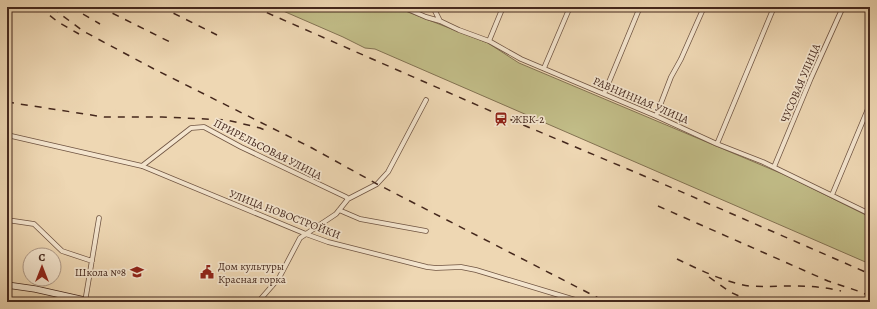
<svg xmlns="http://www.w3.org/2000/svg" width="877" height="309" font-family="Alegreya,serif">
<rect width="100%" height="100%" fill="#eed7b3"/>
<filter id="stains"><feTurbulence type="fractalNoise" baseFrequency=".005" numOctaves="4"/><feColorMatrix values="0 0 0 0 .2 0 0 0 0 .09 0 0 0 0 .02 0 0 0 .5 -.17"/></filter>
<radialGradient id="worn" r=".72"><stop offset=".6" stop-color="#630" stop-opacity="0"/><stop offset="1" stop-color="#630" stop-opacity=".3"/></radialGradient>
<!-- green -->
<path fill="#c1bc87" stroke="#837252" d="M 274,7 L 395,7 L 488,43 L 519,63 L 785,175 L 870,217 L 870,264 L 375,49 L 365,48 L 343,37 Z"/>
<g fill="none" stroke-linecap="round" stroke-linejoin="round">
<!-- street casing -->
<g stroke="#6f5442" stroke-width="5.5">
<path id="street" d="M 403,7 L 426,17 L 440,21 L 459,30 L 489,41 L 521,59 L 656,116 L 717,144 L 763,162 L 870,214
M 434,7 L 434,9 L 440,21
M 489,41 L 503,7
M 544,68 L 570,7
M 604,94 L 640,7
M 656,116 L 671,77 L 681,59 L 704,7
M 7,135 L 142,166 L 306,234 L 328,242 L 427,267 L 436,268 L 461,267 L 476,270 L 582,302
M 717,144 L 774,7
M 142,166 L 191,128 L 204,127 L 241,147 L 346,197 L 348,199
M 774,167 L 811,78 L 843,7
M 832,195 L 870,104
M 339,210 L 360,219 L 426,231
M 7,220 L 34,224 L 62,251 L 92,261
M 85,302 L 99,218
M 258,302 L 279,278 L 300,238 L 336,214 L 348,199 L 377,184 L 388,172 L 426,100"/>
</g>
<!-- secondary casing -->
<g stroke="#45281d" stroke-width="7">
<path id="secondary" d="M 7,285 L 35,289 L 93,302"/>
</g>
<!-- street -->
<use href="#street" stroke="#f4e5ce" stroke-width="4"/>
<!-- secondary -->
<use href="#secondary" stroke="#f4e5ce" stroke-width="5.5"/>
<!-- rail -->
<path stroke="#45281d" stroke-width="1.5" stroke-dasharray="7 7" stroke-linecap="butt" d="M 39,7 L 58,22 L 79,34
M 53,7 L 59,13 L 83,31 L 154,69 L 312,148 L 377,184 L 606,302
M 71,7 L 100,24
M 89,7 L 91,8
M 100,7 L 172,43
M 161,7 L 217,35
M 254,7 L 502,116 L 675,189 L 870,274
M 7,102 L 104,117 L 162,117 L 227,120 L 260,128 L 269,132
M 658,206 L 828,281 L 858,291 L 870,296
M 677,259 C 700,270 724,282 749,286 C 764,287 778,286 792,286 C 809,286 825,287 841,291
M 709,277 L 730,292 L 752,302"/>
</g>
<!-- icons -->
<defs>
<g id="station-bare" transform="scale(1.08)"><path d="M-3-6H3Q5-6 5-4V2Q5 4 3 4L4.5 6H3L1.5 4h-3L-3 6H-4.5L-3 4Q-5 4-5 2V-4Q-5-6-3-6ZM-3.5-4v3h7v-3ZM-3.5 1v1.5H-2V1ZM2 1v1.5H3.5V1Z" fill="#8f2418" stroke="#f4e5ce" stroke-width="2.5" paint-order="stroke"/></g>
<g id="school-bare" transform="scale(1.08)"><path d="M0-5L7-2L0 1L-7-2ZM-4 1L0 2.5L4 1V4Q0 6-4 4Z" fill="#8f2418" stroke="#f4e5ce" stroke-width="2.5" paint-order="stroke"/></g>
<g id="civic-bare" transform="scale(1.08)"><path d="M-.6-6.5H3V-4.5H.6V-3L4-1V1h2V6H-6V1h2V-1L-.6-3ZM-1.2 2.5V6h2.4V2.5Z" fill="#8f2418" stroke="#f4e5ce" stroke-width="2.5" paint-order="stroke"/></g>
</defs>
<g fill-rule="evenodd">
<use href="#station-bare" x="501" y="119"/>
<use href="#school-bare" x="137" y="272"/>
<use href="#civic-bare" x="207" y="272"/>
</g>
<g text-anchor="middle" stroke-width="3.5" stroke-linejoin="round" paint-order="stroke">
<!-- street labels -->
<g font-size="11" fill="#45281d" stroke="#f4e5ce">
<text transform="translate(800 83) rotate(-67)" y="4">ЧУСОВАЯ УЛИЦА</text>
<text transform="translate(641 100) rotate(23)" y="4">РАВНИННАЯ УЛИЦА</text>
<text transform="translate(268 149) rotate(27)" y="4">ПРИРЕЛЬСОВАЯ УЛИЦА</text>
<text transform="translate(285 214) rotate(21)" y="4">УЛИЦА НОВОСТРОЙКИ</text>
</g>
<!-- poi labels -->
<g font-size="11" fill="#45281d" stroke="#f4e5ce" text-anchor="start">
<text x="512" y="123">ЖБК-2</text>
<text x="218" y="270">Дом культуры<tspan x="218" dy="13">Красная горка</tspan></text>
<text x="126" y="276" text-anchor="end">Школа №8</text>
</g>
</g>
<!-- margin -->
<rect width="877" height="309" fill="none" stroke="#eed7b3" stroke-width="24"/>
<rect x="8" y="8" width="861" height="293" fill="none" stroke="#45281d" stroke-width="2"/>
<rect x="12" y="12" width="853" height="285" fill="none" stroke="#45281d"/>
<!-- north arrow -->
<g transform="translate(42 267)"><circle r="19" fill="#f4e5ce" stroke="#ae9987"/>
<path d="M0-3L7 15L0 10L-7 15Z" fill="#8f2418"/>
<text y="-6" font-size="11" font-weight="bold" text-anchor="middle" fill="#45281d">С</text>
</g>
<rect width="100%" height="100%" filter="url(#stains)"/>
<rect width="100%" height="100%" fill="url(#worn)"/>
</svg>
